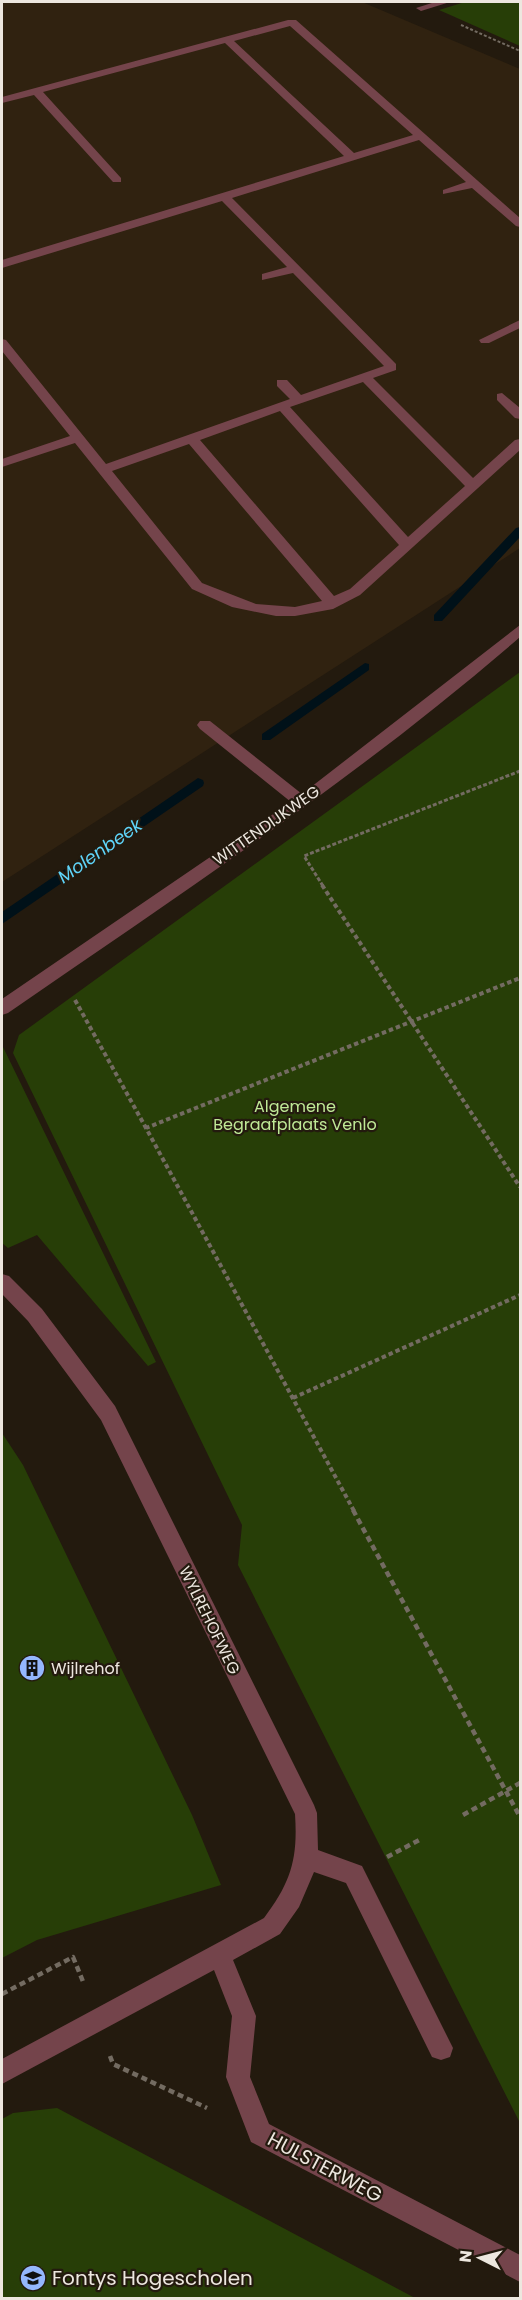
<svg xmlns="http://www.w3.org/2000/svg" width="522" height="2300" font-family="Poppins,sans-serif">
<rect width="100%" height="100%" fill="#231a0e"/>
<!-- built -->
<path fill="#302210" d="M 2,2 L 362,2 L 520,69 L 520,548 L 2,882 Z"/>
<!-- green -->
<path fill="#273e07" d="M 465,2 L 520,2 L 520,46 L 439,10 Z
M 520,672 L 520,2123 L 238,1565 L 242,1525 L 13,1053 L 19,1035 Z
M 3,1047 L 156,1362 L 148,1366 L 37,1235 L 8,1248 L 2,1243 Z
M 2,1433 L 23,1465 L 192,1815 L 221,1885 L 37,1940 L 2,1958 Z
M 57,2108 L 415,2298 L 2,2298 L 2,2119 L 13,2113 Z"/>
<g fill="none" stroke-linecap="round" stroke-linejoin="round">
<!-- stream -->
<path fill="#001119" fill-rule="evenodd" d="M 520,527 L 520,537 L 442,621 L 434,621 L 434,615 L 516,528 Z
M 365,663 L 369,664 L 369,670 L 270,740 L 262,740 L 262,734 Z
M 198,778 L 203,780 L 204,783 L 203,786 L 2,924 L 2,912 Z"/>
<!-- path-far3 -->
<path stroke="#736b61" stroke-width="2" stroke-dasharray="3 2" stroke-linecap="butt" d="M 461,25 L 520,51"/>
<!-- path-far2 -->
<path stroke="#736b61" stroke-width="3" stroke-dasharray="4 2" stroke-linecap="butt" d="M 323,886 L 304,856 L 520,771"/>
<!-- path-far1 -->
<path stroke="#736b61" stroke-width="4" stroke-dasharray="4.5 3" stroke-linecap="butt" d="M 322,885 L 520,1187
M 75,1000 L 146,1128
M 293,1398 L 520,1295
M 354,1511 L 146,1128 L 520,978"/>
<!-- path -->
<path stroke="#736b61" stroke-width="4.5" stroke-dasharray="6 4" stroke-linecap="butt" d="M 353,1510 L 520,1817
M 463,1815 L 520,1783
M 387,1857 L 421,1839
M 2,1994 L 73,1957 L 84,1984
M 110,2056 L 113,2064 L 207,2108"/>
<!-- minor -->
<path fill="#74444b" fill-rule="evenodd" d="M 435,2 L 450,2 L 421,11 L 416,8 Z
M 288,20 L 296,20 L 520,218 L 520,227 L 516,226 L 472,188 L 443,194 L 443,190 L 466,182 L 419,140 L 232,198 L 396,364 L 396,370 L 373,378 L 473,478 L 515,440 L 520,439 L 520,450 L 360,595 L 333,609 L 295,616 L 276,616 L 232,607 L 192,589 L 75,443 L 2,467 L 2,459 L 70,436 L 2,351 L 2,339 L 6,340 L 106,464 L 290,399 L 277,386 L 277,380 L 287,380 L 301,395 L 384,366 L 293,273 L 262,280 L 262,274 L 287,267 L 222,201 L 2,268 L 2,260 L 344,156 L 225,43 L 43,92 L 121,178 L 121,182 L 113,182 L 34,95 L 2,103 L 2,97 ZM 290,26 L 413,135 L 354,153 L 234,41 ZM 363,382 L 465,486 L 408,537 L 290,407 ZM 280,411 L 399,545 L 350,589 L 334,596 L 200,440 ZM 189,444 L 322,601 L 295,607 L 256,604 L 202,583 L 112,471 Z
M 520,320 L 520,328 L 489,343 L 481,343 L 479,340 Z
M 502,393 L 520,408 L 520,419 L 515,418 L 497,400 L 497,394 Z
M 520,625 L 520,637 C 360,776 182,893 8,1013 L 2,1015 L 2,999 L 291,802 L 200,729 L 197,725 L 200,721 L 210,721 L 302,794 Z
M 2,1274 L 9,1276 L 42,1309 L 115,1406 L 314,1805 L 317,1813 L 318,1850 L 362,1866 L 453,2048 L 450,2057 L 441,2060 L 432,2057 L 346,1883 L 314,1872 L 299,1907 L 280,1934 L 233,1960 L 256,2016 L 250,2077 L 269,2124 L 520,2255 L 520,2282 L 251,2142 L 226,2077 L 232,2016 L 214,1970 L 2,2084 L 2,2059 L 264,1918 C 291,1882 298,1859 295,1814 L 101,1420 L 28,1321 L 2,1294 Z"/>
</g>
<!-- icons -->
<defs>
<g id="building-disc" transform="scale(1.35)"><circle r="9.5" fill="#94b7fd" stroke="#231a0e"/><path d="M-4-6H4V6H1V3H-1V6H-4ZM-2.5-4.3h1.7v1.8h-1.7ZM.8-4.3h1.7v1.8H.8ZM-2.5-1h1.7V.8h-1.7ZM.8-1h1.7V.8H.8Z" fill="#111"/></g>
<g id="university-disc" transform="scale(1.35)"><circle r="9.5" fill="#94b7fd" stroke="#231a0e"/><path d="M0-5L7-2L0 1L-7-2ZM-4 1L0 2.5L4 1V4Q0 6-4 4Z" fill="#111"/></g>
</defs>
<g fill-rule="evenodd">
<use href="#building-disc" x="32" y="1668"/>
<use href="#university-disc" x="33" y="2278"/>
</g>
<g text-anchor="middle" stroke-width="4.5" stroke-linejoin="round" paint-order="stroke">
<!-- street labels -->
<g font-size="16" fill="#ede7df" stroke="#231a0e">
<text transform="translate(266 825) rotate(-35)" y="6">WITTENDIJKWEG</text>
<text transform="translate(210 1620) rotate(64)" y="6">WYLREHOFWEG</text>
</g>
<!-- park labels -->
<g font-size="16" fill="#bfe996" stroke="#231a0e">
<text x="295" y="1112">Algemene<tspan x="295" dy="18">Begraafplaats Venlo</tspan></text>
</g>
<!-- poi labels -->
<g font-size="16" fill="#ede7df" stroke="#231a0e" text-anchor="start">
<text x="51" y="1674">Wijlrehof</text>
</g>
<!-- water labels -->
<g font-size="18" font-style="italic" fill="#5fd4f9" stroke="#231a0e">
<text transform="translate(100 851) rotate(-35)" y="6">Molenbeek</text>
</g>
<!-- near-street labels -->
<g font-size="20" fill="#ede7df" stroke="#231a0e">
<text transform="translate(325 2167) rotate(28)" y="7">HULSTERWEG</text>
</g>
<!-- near-poi labels -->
<g font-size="20" fill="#ede7df" stroke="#231a0e" text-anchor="start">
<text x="52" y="2285">Fontys Hogescholen</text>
</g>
</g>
<!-- border -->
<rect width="522" height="2300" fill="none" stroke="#ede7df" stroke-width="6"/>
<!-- north arrow -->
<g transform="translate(480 2258) rotate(276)" stroke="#231a0e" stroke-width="4.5" paint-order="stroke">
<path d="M0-4.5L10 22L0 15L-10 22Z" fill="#ede7df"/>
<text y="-9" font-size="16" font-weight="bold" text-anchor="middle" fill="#ede7df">N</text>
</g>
</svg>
